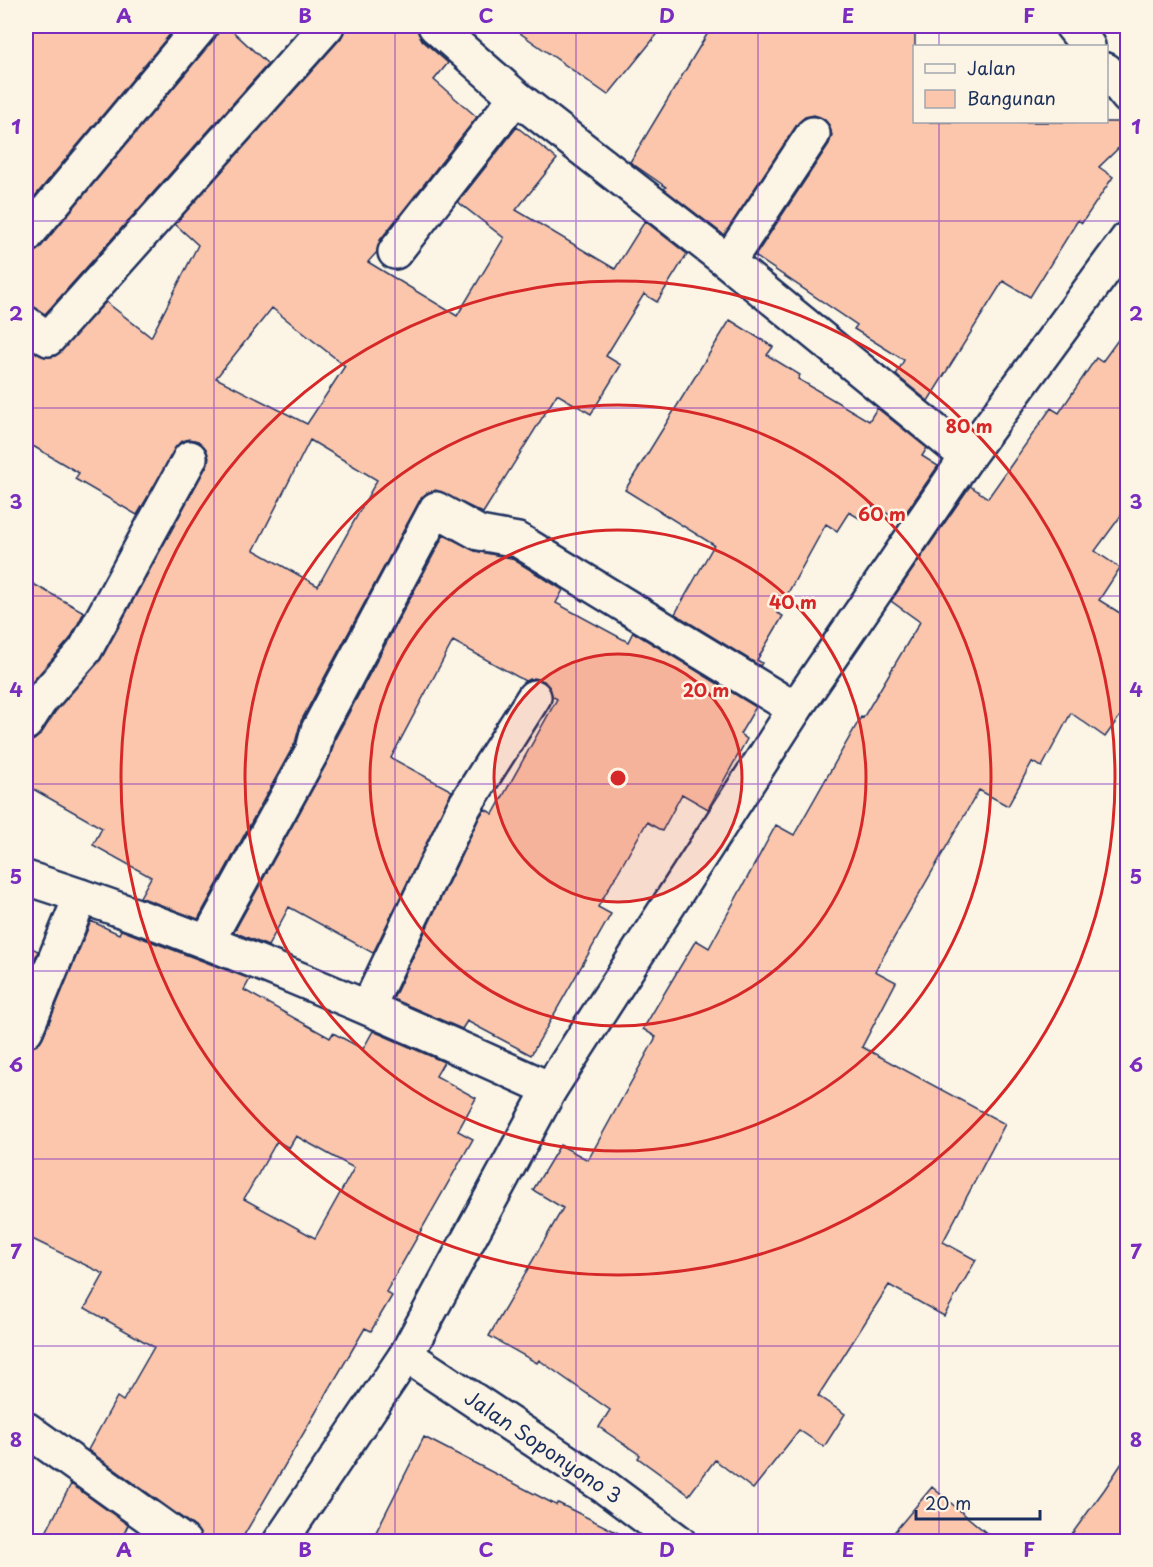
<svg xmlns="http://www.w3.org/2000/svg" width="1153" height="1567" font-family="'Playpen Sans',sans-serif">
<rect width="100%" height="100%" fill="#fcf5e5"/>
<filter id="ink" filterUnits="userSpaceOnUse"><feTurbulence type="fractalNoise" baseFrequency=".0167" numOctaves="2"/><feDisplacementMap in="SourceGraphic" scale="12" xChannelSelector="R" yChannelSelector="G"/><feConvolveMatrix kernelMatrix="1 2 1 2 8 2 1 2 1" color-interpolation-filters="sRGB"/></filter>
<g filter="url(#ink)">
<!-- building -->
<path fill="#fbc6ac" stroke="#1b2f5e" stroke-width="1.5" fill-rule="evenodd" d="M 26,26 L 177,26 L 26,207 Z
M 219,26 L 227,26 L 268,64 L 45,314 L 26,305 L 26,254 L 40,248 L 215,38 Z
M 345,26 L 417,26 L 422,40 L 448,63 L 434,80 L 477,117 L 380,240 L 377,252 L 368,262 L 457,316 L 504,238 L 458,202 L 517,127 L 557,159 L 516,210 L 615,269 L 645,221 L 687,254 L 657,302 L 644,294 L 606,356 L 621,365 L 591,414 L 557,394 L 483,513 L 436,490 L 427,493 L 420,500 L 301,721 L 295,743 L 198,919 L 140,897 L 151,877 L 93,845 L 102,828 L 26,785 L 26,742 L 34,740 L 41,734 L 55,712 L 101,659 L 206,467 L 209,458 L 206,449 L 198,441 L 189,439 L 180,442 L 137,515 L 75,479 L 79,473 L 26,442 L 26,346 L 45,357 L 55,356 L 106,302 L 151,337 L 198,245 L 175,224 L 341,38 ZM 272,308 L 345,366 L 307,424 L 216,378 ZM 310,440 L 377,480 L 318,586 L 254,550 Z
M 510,26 L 664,26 L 608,95 Z
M 712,26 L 915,26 L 915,122 L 1128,122 L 1128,139 L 1099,167 L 1113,177 L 1082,223 L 1078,220 L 1030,297 L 1003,281 L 928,401 L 896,375 L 904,360 L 854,329 L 857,325 L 755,256 L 829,144 L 832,135 L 829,125 L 824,119 L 814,115 L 805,117 L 798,123 L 724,235 L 664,189 L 666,187 L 630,162 Z
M 730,320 L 773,347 L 767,355 L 800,375 L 798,379 L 869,421 L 877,408 L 927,448 L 922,456 L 938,466 L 900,521 L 873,505 L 864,521 L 849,512 L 837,531 L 826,524 L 777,613 L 783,616 L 757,660 L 762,663 L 760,666 L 675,614 L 714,545 L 625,490 Z
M 1128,326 L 1128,506 L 1095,551 L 1120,568 L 1099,600 L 1128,618 L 1128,705 L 1105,737 L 1071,713 L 1042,767 L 1032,762 L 1008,806 L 979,790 L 875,971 L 896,982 L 862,1047 L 1005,1124 L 943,1242 L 976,1260 L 944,1316 L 889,1285 L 818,1396 L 845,1414 L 824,1447 L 799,1430 L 753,1489 L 715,1460 L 689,1495 L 638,1458 L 640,1455 L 599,1427 L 610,1410 L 539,1360 L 537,1363 L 489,1336 L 563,1208 L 533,1190 L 560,1145 L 588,1160 L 656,1037 L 643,1029 L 696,940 L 709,948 L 776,825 L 794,835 L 861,717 L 863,718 L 920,622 L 891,601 L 970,486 L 988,498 L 1051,408 L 1059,413 L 1096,358 L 1102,362 Z
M 444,535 L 475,551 L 511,558 L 563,590 L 556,603 L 628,642 L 633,632 L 756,707 L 740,734 L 747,739 L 708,809 L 682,794 L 662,831 L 647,822 L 598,907 L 611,914 L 531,1055 L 467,1021 L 462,1029 L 393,999 L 480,816 L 485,809 L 493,814 L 557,699 L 552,696 L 550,688 L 544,681 L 534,678 L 525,681 L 453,641 L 391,758 L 452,791 L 373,953 L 289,907 L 268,946 L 234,932 L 329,759 L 336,737 Z
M 26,580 L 84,612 L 70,639 L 26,689 Z
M 91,921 L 119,934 L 121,930 L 250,979 L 244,990 L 330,1038 L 333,1033 L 363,1049 L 373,1031 L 444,1062 L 436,1076 L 476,1098 L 458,1131 L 473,1139 L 386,1292 L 392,1296 L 371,1331 L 365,1328 L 240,1542 L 211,1542 L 201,1536 L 195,1527 L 88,1450 L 117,1397 L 123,1401 L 154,1347 L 85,1308 L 104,1274 L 26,1236 L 26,1048 L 37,1045 L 43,1037 ZM 296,1136 L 354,1168 L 315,1238 L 244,1199 L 277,1141 L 289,1148 Z
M 26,945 L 38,951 L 26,982 Z
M 424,1437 L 556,1505 L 558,1503 L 636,1542 L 371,1542 Z
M 1128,1454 L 1128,1542 L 1066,1542 L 1104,1490 Z
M 71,1484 L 128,1525 L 120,1542 L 41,1542 Z
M 932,1487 L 997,1542 L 886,1542 Z"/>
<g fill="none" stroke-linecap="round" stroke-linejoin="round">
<!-- minor casing -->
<g stroke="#1b2f5e" stroke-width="38">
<path id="minor" d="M 435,26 L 516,97 L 728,262 L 967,457
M 1072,26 L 1088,46
M 1106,70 L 1128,97
M 26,236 L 201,26
M 395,252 L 516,97
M 728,262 L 813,134
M 26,323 L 48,339 L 327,26
M 26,723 L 40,701 L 85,650 L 190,458
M 26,878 C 205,935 378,1011 550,1089
M 207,942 L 313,750 L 318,730 L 436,509 L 479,533 L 518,540 L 795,709
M 368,1007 L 464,807 L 534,697
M 26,1030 L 81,896
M 406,1355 L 605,1487 L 679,1542
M 26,1429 L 184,1542"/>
</g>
<!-- secondary casing -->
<g stroke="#1b2f5e" stroke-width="38">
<path id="secondary" d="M 280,1542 L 406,1355 L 550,1089 L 795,709 L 967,457 L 1128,238"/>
</g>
<!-- minor -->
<use href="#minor" stroke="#fcf5e5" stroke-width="33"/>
<!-- secondary -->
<use href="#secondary" stroke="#fcf5e5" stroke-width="33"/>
</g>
</g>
<!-- grid -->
<path fill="none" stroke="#7b2cbf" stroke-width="1.5" stroke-opacity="0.55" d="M 214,26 L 214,1542M 395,26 L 395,1542M 576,26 L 576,1542M 758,26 L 758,1542M 939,26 L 939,46M 939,122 L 939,1542M 26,221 L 1128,221M 26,408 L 1128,408M 26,596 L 1128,596M 26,784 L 1128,784M 26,971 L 1128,971M 26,1159 L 1128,1159M 26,1346 L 1128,1346"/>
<!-- distance rings -->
<circle cx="618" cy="778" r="124" fill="#d62828" fill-opacity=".12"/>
<g fill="none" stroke="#d62828" stroke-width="3">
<circle cx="618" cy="778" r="124"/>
<circle cx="618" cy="778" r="248"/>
<circle cx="618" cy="778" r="373"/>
<circle cx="618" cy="778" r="497"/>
</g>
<g text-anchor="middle" stroke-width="5" stroke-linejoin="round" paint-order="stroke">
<!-- street labels -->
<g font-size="20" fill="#1b2f5e" stroke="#fcf5e5">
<text transform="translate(543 1447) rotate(34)" y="7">Jalan Soponyono 3</text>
</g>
</g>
<circle cx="618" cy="778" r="9" fill="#d62828" stroke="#fcf5e5" stroke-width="3"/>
<g font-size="18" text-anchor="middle" font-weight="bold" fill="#d62828" stroke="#fcf5e5" stroke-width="5" stroke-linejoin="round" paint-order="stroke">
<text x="969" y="433">80 m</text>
<text x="882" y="521">60 m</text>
<text x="793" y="609">40 m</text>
<text x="706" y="697">20 m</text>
</g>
<!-- margin -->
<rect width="1153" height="1567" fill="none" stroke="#fcf5e5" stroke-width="66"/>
<!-- legend -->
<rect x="913" y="45" width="195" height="78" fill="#fcf5e5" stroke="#a2a6af" stroke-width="1.5"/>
<rect x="925" y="64" width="30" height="9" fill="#fcf5e5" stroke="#a2a6af" stroke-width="1.5"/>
<text x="967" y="75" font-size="18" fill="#1b2f5e">Jalan</text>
<rect x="925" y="90" width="30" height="18" fill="#fbc6ac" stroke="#a2a6af" stroke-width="1.5"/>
<text x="967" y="105" font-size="18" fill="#1b2f5e">Bangunan</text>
<!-- scale -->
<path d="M916 1510v9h124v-9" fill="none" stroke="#1b2f5e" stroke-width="3"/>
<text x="925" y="1510" font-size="18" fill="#1b2f5e" stroke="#fcf5e5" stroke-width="4.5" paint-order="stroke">20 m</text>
<rect x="33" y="33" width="1087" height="1501" fill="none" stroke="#7b2cbf" stroke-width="2"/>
<g font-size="20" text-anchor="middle" font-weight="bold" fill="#7b2cbf">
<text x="124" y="23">A</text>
<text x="305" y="23">B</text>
<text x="486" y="23">C</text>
<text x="667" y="23">D</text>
<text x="848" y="23">E</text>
<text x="1029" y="23">F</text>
<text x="16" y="134">1</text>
<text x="1136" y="134">1</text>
<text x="16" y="321">2</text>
<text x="1136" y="321">2</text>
<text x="16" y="509">3</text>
<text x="1136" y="509">3</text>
<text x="16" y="697">4</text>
<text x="1136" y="697">4</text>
<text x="16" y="884">5</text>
<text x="1136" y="884">5</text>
<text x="16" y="1072">6</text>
<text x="1136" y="1072">6</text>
<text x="16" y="1259">7</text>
<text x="1136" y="1259">7</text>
<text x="16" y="1447">8</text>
<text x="1136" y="1447">8</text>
<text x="124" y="1557">A</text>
<text x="305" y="1557">B</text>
<text x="486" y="1557">C</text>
<text x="667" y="1557">D</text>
<text x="848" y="1557">E</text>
<text x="1029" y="1557">F</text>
</g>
</svg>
